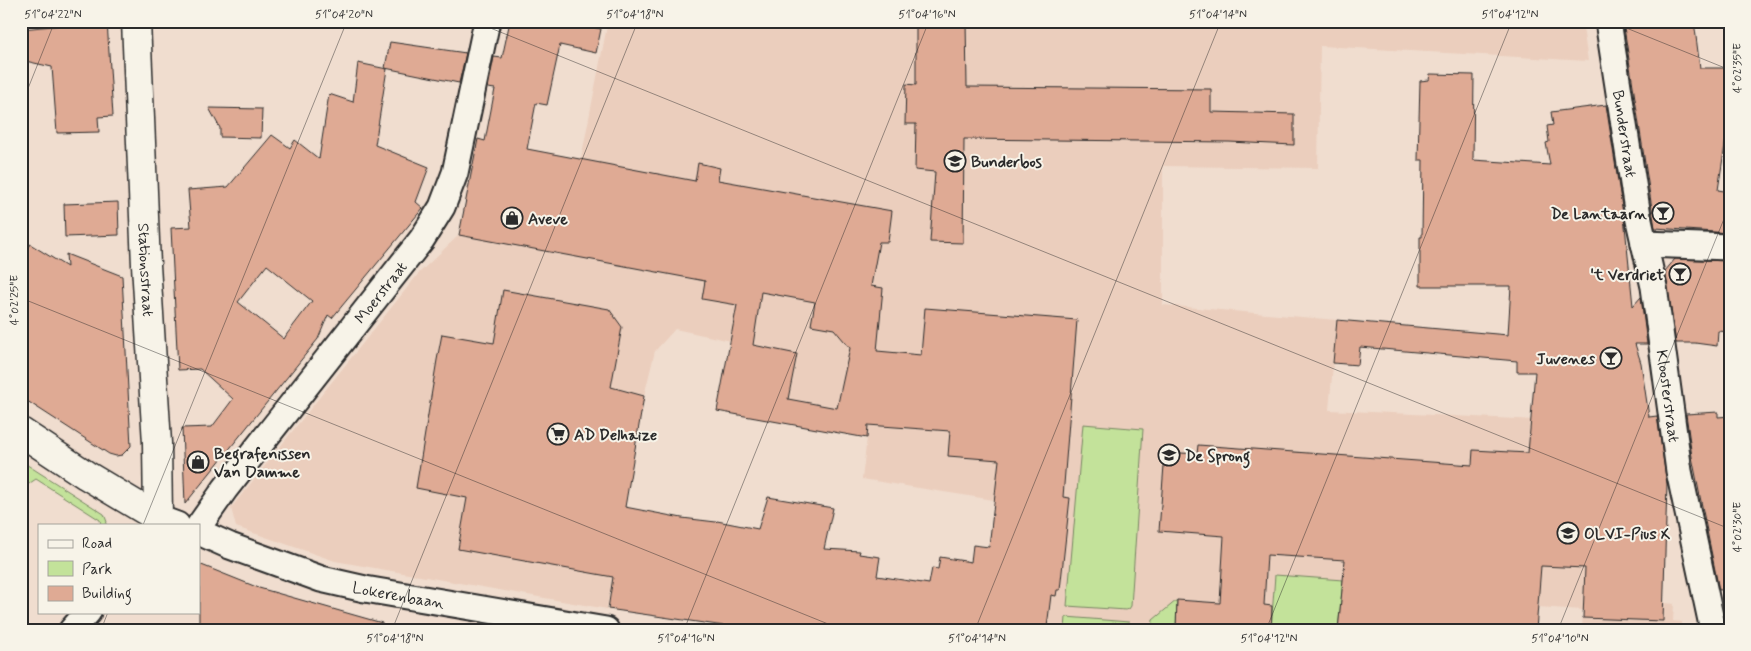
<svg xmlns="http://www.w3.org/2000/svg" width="1751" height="651" font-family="Mynerve,sans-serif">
<rect width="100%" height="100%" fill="#f0ddcf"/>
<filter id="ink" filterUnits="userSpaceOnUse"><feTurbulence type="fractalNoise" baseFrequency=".02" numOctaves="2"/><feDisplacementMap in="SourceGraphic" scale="10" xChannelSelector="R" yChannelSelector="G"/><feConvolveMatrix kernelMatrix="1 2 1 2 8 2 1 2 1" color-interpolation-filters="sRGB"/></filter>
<g filter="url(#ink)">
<!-- built -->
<path fill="#ebcebd" d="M 608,21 L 1582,21 L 1588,61 L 1320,46 L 1318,168 L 1163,166 L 1163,305 L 1337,320 L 1329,410 L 1556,421 L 1658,504 L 1667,504 L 1664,601 L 1665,603 L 1674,604 L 1673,621 L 1682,622 L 1682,630 L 1582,630 L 1583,610 L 1538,607 L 1536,630 L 1012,630 L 994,500 L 862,479 L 867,438 L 717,411 L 731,341 L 675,329 L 655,351 L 644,396 L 607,609 L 335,561 L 236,527 L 231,508 L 419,273 L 459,235 L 477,139 L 581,159 Z"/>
<!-- green -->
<path fill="#c3e29a" stroke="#778662" d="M 1083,424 L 1143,429 L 1131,606 L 1129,609 L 1126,610 L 1067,606 Z
M 21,461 L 104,514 L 107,522 L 105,525 L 101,525 L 100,520 L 36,479 L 21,489 Z
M 1275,575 L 1343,580 L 1338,630 L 1271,630 Z
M 1177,600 L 1176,630 L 1152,630 L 1153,620 Z
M 1066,617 L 1129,622 L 1128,630 L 1065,630 Z"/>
<!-- building -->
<path fill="#dfaa94" stroke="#2b2b2b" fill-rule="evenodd" d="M 64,21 L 107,21 L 113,116 L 98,117 L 99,132 L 57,133 L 52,67 L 21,60 L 21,29 L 64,25 Z
M 510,21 L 565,21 L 601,29 L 596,53 L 560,45 L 547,105 L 536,103 L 527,149 L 695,181 L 698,163 L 720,168 L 718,180 L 892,211 L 888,242 L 879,242 L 871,286 L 883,288 L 877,351 L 921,355 L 925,308 L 1077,320 L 1063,497 L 1070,498 L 1060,590 L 1057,590 L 1056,596 L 1051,595 L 1047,627 L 1035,626 L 1034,630 L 752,630 L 608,609 L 613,577 L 458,549 L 467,498 L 416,488 L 437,360 L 442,334 L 494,343 L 503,290 L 609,309 L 622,327 L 611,387 L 644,396 L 625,507 L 682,518 L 716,522 L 717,521 L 758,529 L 768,497 L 833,508 L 824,549 L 860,551 L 859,554 L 880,557 L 877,576 L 929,584 L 932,568 L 938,569 L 940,557 L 971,562 L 973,545 L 989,547 L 999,460 L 948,456 L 950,431 L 868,425 L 867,438 L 717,411 L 737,305 L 702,299 L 705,281 L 459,235 L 478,139 L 485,141 L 495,89 L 488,88 L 494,57 L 502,58 ZM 761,292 L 815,302 L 811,325 L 834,329 L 850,348 L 837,408 L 788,399 L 797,354 L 753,345 Z
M 916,21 L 966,21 L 967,87 L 1211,89 L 1211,112 L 1294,114 L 1294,145 L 1229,142 L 964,139 L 963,243 L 930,242 L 935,172 L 915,170 L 916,124 L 905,124 L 906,84 L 916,85 Z
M 1623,21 L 1694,21 L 1700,68 L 1730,68 L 1726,138 L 1718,190 L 1730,192 L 1730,233 L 1655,228 Z
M 390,42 L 466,53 L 459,83 L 385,68 Z
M 358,63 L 387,69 L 375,145 L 429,167 L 416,202 L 423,208 L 332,318 L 328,315 L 318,339 L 185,504 L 182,428 L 212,427 L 233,399 L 200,369 L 178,370 L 171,228 L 191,227 L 188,190 L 228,187 L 272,135 L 290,148 L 295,140 L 319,159 L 329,94 L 353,102 ZM 267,265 L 312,301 L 287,334 L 284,339 L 238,302 Z
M 1430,74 L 1474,75 L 1473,160 L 1550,165 L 1546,143 L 1549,142 L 1547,126 L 1553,125 L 1551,112 L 1606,105 L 1625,226 L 1633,306 L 1641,297 L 1647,344 L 1635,344 L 1641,363 L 1649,417 L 1657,416 L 1667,484 L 1663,621 L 1583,618 L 1585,568 L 1541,566 L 1536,630 L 1338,630 L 1345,560 L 1267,555 L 1264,605 L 1272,606 L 1271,630 L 1176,630 L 1177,600 L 1220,603 L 1224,536 L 1159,531 L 1165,452 L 1197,454 L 1198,445 L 1472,465 L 1473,450 L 1528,453 L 1535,372 L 1517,372 L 1517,361 L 1360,347 L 1358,365 L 1333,363 L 1337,320 L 1508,335 L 1511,286 L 1420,286 L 1420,237 L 1422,237 L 1423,160 L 1418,160 L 1420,81 L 1429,80 Z
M 209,108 L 262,109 L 261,138 L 220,137 L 220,128 Z
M 118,202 L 119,235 L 65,237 L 64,204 Z
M 30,244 L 67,267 L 66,254 L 122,276 L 131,446 L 122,455 L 116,456 L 109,454 L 21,397 L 21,257 Z
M 1675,259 L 1730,261 L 1730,332 L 1718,331 L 1717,346 L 1695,343 L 1676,343 L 1665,271 Z
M 1718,412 L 1718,417 L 1730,416 L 1730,589 L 1719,590 L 1692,457 L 1686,414 Z
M 199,564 L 259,588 L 382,623 L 381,630 L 199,630 Z"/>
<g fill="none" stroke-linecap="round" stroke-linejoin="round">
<!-- minor casing -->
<g stroke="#2b2b2b" stroke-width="29">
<g id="minor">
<path id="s1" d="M 1608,21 L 1638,216 L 1654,287 L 1679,471 L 1713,630"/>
<path d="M 1644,244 L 1730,247"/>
<path d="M 153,525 L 158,518 L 177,525"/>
<path id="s2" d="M 199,526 L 225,489 L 422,239 L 442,207 L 455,173 L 487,21"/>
<path id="s3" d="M 199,532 L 230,546 L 321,579 L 365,589 L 606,630"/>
<path d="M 72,630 L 88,612"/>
</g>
</g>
<!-- tertiary casing -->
<g stroke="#2b2b2b" stroke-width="31">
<g id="tertiary">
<path id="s4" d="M 136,21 L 146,265 L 157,443 L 158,518"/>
<path d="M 21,432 L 86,475 L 158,518"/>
</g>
</g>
<!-- minor -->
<use href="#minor" stroke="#f7f3e8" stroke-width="25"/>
<!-- tertiary -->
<use href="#tertiary" stroke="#f7f3e8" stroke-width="28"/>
</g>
</g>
<!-- ticks -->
<path fill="none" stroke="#2b2b2b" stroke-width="1" stroke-opacity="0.45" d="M 473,21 L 1730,529M 1609,21 L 1730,70M 21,106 L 55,21M 21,298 L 843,630M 143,525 L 347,21M 101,630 L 108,612M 392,630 L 638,21M 684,630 L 929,21M 975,630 L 1221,21M 1266,630 L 1512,21M 1558,630 L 1730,204"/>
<!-- icons -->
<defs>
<g id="school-ring" transform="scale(1.125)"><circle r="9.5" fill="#f7f3e8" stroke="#2b2b2b" stroke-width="1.5"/><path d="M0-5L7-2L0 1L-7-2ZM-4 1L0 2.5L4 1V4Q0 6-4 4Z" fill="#2b2b2b"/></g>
<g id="bar-ring" transform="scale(1.125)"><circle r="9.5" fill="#f7f3e8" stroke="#2b2b2b" stroke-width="1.5"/><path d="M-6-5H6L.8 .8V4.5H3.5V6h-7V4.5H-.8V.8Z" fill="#2b2b2b"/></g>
<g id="shop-ring" transform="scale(1.125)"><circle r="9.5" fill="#f7f3e8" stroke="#2b2b2b" stroke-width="1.5"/><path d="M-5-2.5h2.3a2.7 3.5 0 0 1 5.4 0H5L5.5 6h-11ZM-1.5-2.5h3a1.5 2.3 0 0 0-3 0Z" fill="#2b2b2b"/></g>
<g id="supermarket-ring" transform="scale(1.125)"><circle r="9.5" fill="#f7f3e8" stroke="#2b2b2b" stroke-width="1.5"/><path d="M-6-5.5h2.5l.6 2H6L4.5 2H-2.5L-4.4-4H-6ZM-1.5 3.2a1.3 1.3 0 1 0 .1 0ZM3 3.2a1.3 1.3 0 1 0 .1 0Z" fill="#2b2b2b"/></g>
</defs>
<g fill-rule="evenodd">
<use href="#school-ring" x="955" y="161"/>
<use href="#bar-ring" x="1663" y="213"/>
<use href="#shop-ring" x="512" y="218"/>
<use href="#bar-ring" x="1680" y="274"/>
<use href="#bar-ring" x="1611" y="358"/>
<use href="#supermarket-ring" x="558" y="434"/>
<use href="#school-ring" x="1169" y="455"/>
<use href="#shop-ring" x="198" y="462"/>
<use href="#school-ring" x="1568" y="533"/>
</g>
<g text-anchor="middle" stroke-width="4" stroke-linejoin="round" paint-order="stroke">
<!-- street labels -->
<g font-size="16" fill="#2b2b2b" stroke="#f7f3e8">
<text dy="6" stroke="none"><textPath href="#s1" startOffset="114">Bunderstraat</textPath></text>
<text dy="6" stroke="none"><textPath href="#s4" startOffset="249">Stationsstraat</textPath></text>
<text dy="6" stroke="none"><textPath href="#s2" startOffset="296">Moerstraat</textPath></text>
<text dy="6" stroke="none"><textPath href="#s1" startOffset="380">Kloosterstraat</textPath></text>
<text dy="6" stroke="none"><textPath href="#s3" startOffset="210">Lokerenbaan</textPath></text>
</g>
<!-- poi labels -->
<g font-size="16" font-weight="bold" fill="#2b2b2b" stroke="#f7f3e8" text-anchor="start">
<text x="971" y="167">Bunderbos</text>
<text x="1647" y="219" text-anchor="end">De Lantaarn</text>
<text x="528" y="224">Aveve</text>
<text x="1664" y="280" text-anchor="end">'t Verdriet</text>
<text x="1595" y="364" text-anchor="end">Juvenes</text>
<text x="574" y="440">AD Delhaize</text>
<text x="214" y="459">Begrafenissen<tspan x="214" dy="18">Van Damme</tspan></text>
<text x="1185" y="461">De Sprong</text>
<text x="1584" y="539">OLVI-Pius X</text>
</g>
</g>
<!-- margin -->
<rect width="1751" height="651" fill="none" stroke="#f7f3e8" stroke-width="55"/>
<!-- legend -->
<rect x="38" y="524" width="162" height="90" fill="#f7f3e8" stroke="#a5a39c"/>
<rect x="48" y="540" width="25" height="8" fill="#f7f3e8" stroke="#a5a39c"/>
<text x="82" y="548" font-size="15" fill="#2b2b2b">Road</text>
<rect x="48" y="561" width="25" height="15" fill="#c3e29a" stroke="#a5a39c"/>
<text x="82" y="574" font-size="15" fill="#2b2b2b">Park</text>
<rect x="48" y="586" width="25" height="15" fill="#dfaa94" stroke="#a5a39c"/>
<text x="82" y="598" font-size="15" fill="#2b2b2b">Building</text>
<rect x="28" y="28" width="1696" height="596" fill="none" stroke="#2b2b2b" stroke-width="2"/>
<g font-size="12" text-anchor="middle" fill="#2b2b2b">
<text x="53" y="18">51°04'22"N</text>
<text x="344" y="18">51°04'20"N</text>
<text x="635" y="18">51°04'18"N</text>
<text x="927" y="18">51°04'16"N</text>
<text x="1218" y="18">51°04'14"N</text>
<text x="1510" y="18">51°04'12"N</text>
<text transform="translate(1737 68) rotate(-90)" y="4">4°02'35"E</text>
<text transform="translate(14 300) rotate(-90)" y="4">4°02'25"E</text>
<text transform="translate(1737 527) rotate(-90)" y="4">4°02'30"E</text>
<text x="395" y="642">51°04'18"N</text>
<text x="686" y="642">51°04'16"N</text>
<text x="977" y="642">51°04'14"N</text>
<text x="1269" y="642">51°04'12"N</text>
<text x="1560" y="642">51°04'10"N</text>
</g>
</svg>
